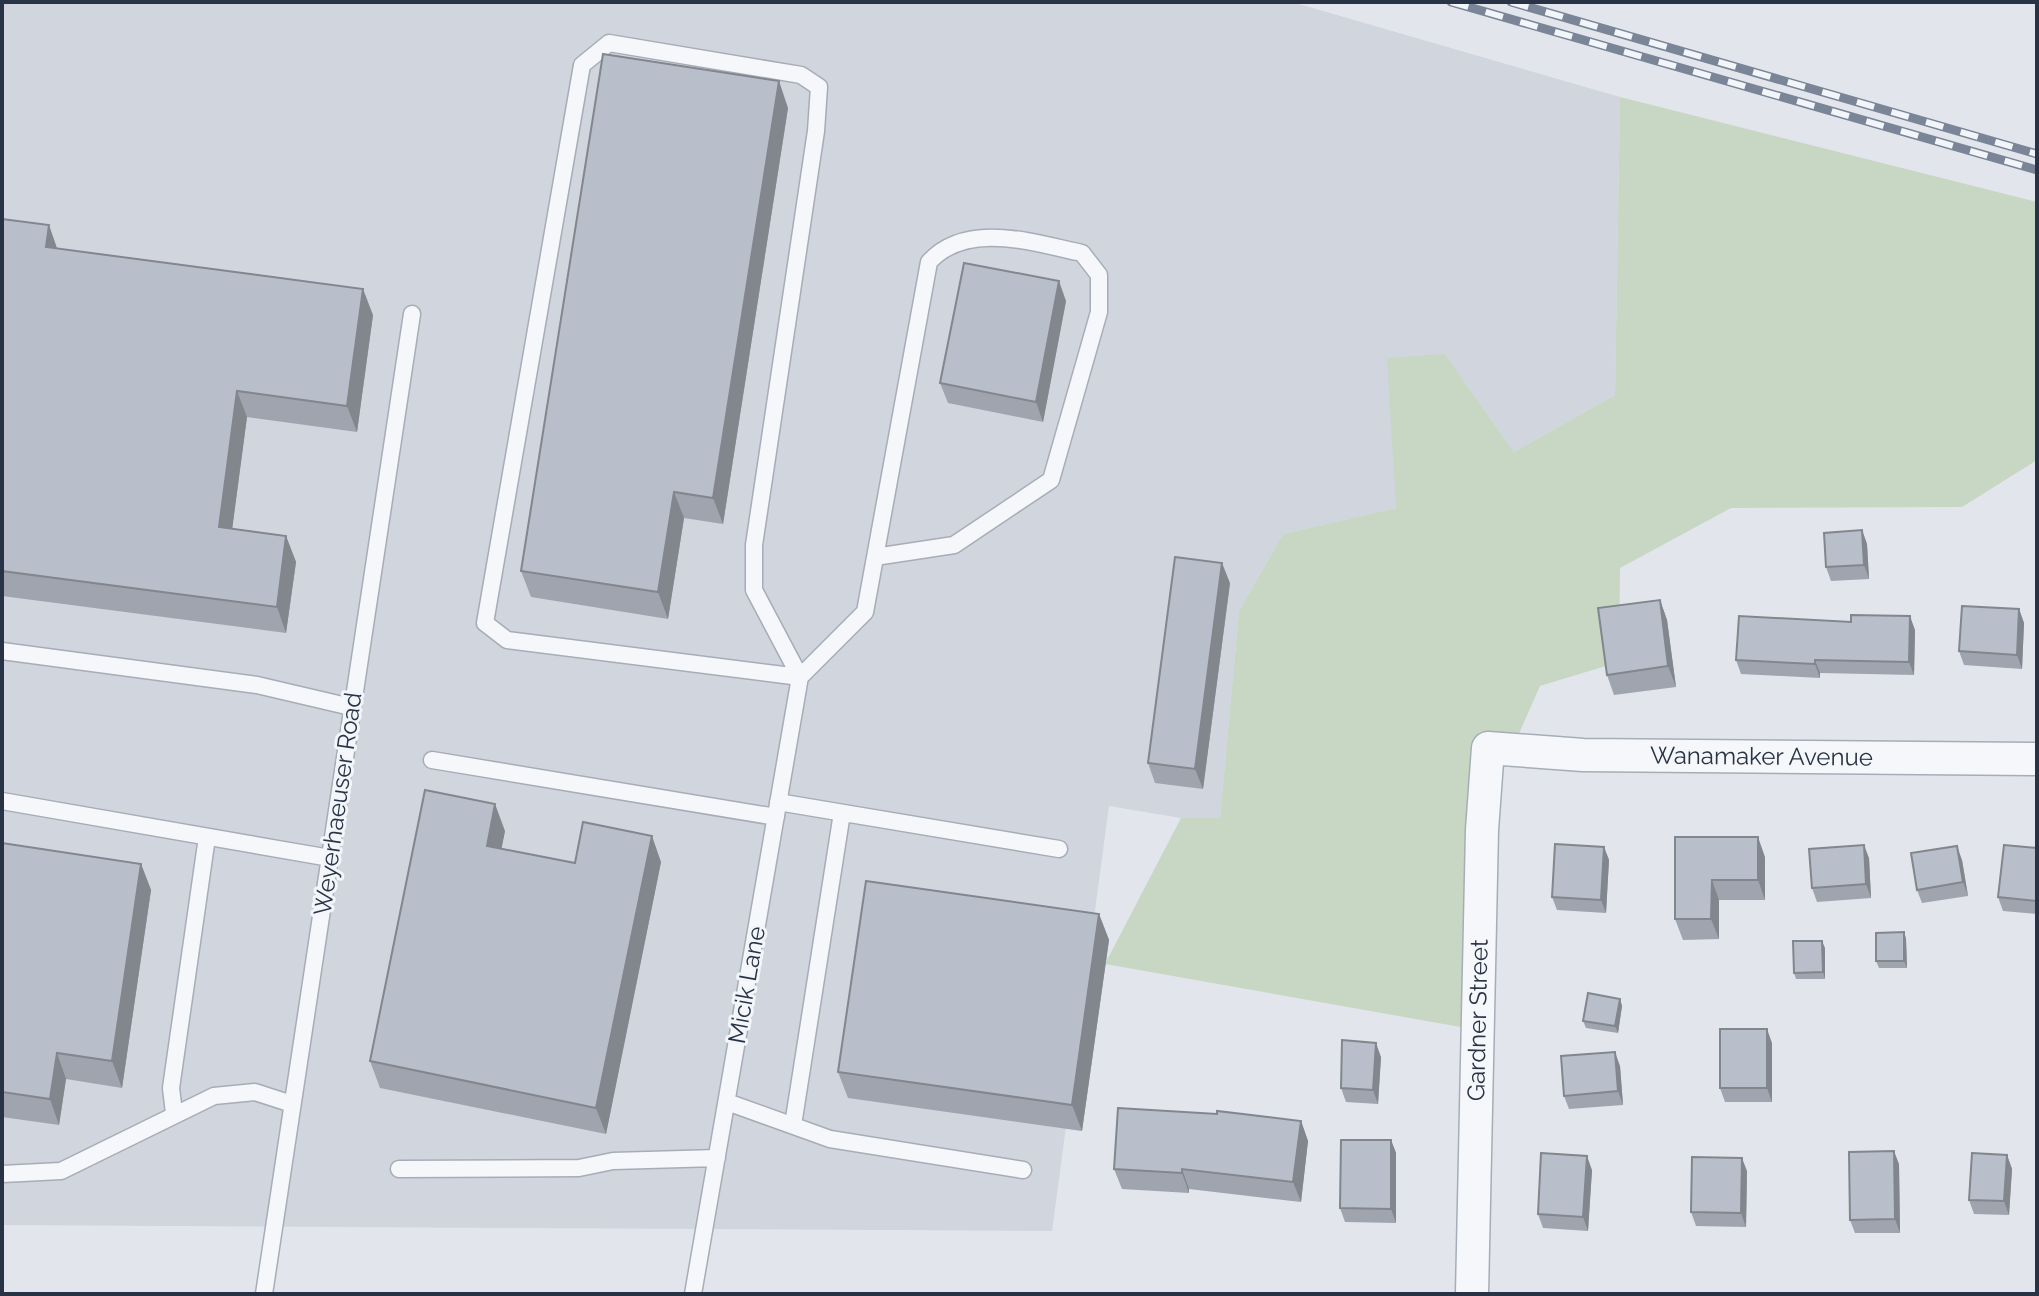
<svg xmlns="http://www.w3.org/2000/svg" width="2039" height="1296" font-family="Raleway,sans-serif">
<rect width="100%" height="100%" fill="#e2e6ec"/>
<!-- built -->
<path fill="#d0d5de" d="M 2,2 L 1292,2 L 1620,97 L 1615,395 L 1514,452 L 1445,354 L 1396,508 L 1283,534 L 1239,611 L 1220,818 L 1181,818 L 1109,806 L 1052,1231 L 2,1225 Z"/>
<!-- green -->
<path fill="#c7d7c3" d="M 1620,97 L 2037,202 L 2037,460 L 1962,507 L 1731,508 L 1620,568 L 1619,662 L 1540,686 L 1496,786 L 1483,1031 L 1105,964 L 1181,818 L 1220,818 L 1239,611 L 1283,534 L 1396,508 L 1387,358 L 1445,354 L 1514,452 L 1615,395 Z"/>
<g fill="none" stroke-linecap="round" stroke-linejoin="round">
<!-- lane casing -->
<g stroke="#a6adb7" stroke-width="19">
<path id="lane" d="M 609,43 L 801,75 L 819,87 L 816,131 L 754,545 L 754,590 L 800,677 L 507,640 L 485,623 L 582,65 Z
M 2,651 L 257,685 L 351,707
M 800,677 L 865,612 L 929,262 C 967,220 1034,243 1082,253 L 1099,275 L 1099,312 L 1051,480 L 954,545 L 875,557
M 432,760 L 776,817
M 2,801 L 330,858
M 778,802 L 1059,849
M 727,1102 L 830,1139 L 1023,1170
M 174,1113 L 171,1088 L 207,837
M 793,1125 L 842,813
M 399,1169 L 579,1168 L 613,1161 L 717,1158
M 2,1174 L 61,1171 L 214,1096 L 255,1092 L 292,1104
M 264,1294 L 412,314
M 693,1294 L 800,677"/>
</g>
<!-- street casing -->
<g stroke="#a6adb7" stroke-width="35">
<g id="street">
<path id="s1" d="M 1472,1294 L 1482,830 L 1488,748 L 1583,755 L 2037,759"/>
</g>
</g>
<!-- lane -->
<use href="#lane" stroke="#f6f7fa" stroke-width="16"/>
<!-- street -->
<use href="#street" stroke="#f6f7fa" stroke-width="32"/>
<!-- rail casing -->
<g stroke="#7a8597" stroke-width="9">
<path id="rail" d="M 1451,2 L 2037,170
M 1511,2 L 2037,154"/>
</g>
<!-- rail -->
<use href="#rail" stroke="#f2f5f9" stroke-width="6" stroke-dasharray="18" stroke-linecap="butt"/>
</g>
<!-- wall -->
<path fill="#9fa4ae" d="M 788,108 L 723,524 L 684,518 L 668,619 L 531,597 L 521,571 Z
M 2,219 L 57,248 L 373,315 L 357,432 L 247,417 L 232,529 L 286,536 L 296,562 L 286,633 L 2,596 Z
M 1066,301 L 1043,422 L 948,403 L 940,383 Z
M 1862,530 L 1867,544 L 1869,579 L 1831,581 L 1826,567 Z
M 1230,583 L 1203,789 L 1155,783 L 1148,763 Z
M 1660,600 L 1667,620 L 1676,687 L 1614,695 L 1607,675 Z
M 2019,609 L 2024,623 L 2022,669 L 1964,665 L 1959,651 Z
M 1851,622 L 1915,630 L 1914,675 L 1820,673 L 1820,678 L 1741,674 L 1736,660 Z
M 505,831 L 501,848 L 575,863 L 661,862 L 606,1134 L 380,1088 L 370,1061 Z
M 1675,837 L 1765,857 L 1765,900 L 1719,900 L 1719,939 L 1683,940 L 1675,919 Z
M 2,843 L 141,864 L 151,890 L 122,1088 L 66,1079 L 59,1125 L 2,1117 Z
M 1604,847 L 1609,860 L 1606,913 L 1557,910 L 1552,897 Z
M 2037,848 L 2037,914 L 2003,911 L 1998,897 Z
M 1869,858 L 1871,898 L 1817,902 L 1812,888 Z
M 1962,860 L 1968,896 L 1922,903 L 1917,890 Z
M 1099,914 L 1109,940 L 1082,1131 L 848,1098 L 838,1072 Z
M 1904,932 L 1906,939 L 1907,968 L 1879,968 L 1876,961 Z
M 1825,948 L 1825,979 L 1796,979 L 1794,973 Z
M 1620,999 L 1622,1006 L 1618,1033 L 1586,1028 L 1583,1021 Z
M 1772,1043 L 1772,1102 L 1725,1102 L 1720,1088 Z
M 1381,1057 L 1378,1104 L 1346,1102 L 1341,1088 Z
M 1620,1066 L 1623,1105 L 1569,1109 L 1564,1096 Z
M 1301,1121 L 1308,1141 L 1301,1202 L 1189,1189 L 1189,1193 L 1122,1189 L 1114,1169 Z
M 1391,1140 L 1396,1153 L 1396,1223 L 1345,1222 L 1340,1208 Z
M 2007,1155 L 2012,1169 L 2009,1215 L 1974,1214 L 1969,1200 Z
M 1899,1164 L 1900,1233 L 1855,1233 L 1850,1220 Z
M 1592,1170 L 1588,1231 L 1543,1228 L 1538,1214 Z
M 1747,1171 L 1746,1227 L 1696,1226 L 1691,1212 Z"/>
<!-- shaded-wall -->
<path fill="#82868d" d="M 779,81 L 788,108 L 723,524 L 713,498 Z
M 49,225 L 58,251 L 46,247 Z
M 1059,281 L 1066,301 L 1043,422 L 1036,402 Z
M 363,289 L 373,315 L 357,432 L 347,406 Z
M 237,391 L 247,417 L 229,553 L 219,527 Z
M 674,492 L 684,518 L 668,619 L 658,592 Z
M 1862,530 L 1867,544 L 1869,579 L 1864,565 Z
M 286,536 L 296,562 L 286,633 L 277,607 Z
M 1222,563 L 1230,583 L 1203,789 L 1195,769 Z
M 1660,600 L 1667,620 L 1676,687 L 1668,666 Z
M 2019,609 L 2024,623 L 2022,669 L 2017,655 Z
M 1910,616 L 1915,630 L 1914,675 L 1909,662 Z
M 1815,660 L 1820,673 L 1820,678 L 1815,664 Z
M 495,804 L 505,831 L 497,872 L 487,846 Z
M 652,836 L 661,862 L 606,1134 L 596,1108 Z
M 1758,837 L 1765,857 L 1765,900 L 1758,880 Z
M 1864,845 L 1869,858 L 1871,898 L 1866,884 Z
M 1957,846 L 1962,860 L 1968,896 L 1963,882 Z
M 1604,847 L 1609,860 L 1606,913 L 1601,900 Z
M 141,864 L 151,890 L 122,1088 L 112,1061 Z
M 1712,880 L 1719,900 L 1719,939 L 1711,919 Z
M 1099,914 L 1109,940 L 1082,1131 L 1072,1105 Z
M 1904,932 L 1906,939 L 1907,968 L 1904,961 Z
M 1822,941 L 1825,948 L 1825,979 L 1823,972 Z
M 1620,999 L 1622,1006 L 1618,1033 L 1615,1026 Z
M 1767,1029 L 1772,1043 L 1772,1102 L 1767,1088 Z
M 1376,1043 L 1381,1057 L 1378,1104 L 1373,1090 Z
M 1615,1052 L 1620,1066 L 1623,1105 L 1618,1091 Z
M 57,1053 L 66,1079 L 59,1125 L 50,1099 Z
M 1301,1121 L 1308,1141 L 1301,1202 L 1293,1182 Z
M 1391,1140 L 1396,1153 L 1396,1223 L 1391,1209 Z
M 1894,1151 L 1899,1164 L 1900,1233 L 1895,1219 Z
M 2007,1155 L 2012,1169 L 2009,1215 L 2004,1201 Z
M 1587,1156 L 1592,1170 L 1588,1231 L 1583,1217 Z
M 1742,1158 L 1747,1171 L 1746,1227 L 1741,1213 Z
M 1182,1169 L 1189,1189 L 1189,1193 L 1182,1173 Z"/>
<!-- building -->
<path fill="#b9bfca" stroke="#82868d" stroke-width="2" d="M 603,54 L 779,81 L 713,498 L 674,492 L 658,592 L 521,571 Z
M 2,219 L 49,225 L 46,247 L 363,289 L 347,406 L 237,391 L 219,527 L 286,536 L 277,607 L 2,571 Z
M 964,263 L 1059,281 L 1036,402 L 940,383 Z
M 1862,530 L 1864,565 L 1826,567 L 1824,533 Z
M 1175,557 L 1222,563 L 1195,769 L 1148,763 Z
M 1660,600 L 1668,666 L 1607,675 L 1598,608 Z
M 1962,606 L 2019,609 L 2017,655 L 1959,651 Z
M 1851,615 L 1910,616 L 1909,662 L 1815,660 L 1815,664 L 1736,660 L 1739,616 L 1851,622 Z
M 425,790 L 495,804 L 487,846 L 575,863 L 583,822 L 652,836 L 596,1108 L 370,1061 Z
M 1675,837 L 1758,837 L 1758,880 L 1712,880 L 1711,919 L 1675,919 Z
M 2,843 L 141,864 L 112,1061 L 57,1053 L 50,1099 L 2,1092 Z
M 1555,844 L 1604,847 L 1601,900 L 1552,897 Z
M 1864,845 L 1866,884 L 1812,888 L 1809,849 Z
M 2004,845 L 2037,848 L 2037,901 L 1998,897 Z
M 1957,846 L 1963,882 L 1917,890 L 1911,853 Z
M 866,881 L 1099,914 L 1072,1105 L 838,1072 Z
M 1904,932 L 1904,961 L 1876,961 L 1876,933 Z
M 1793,941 L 1822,941 L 1823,972 L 1794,973 Z
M 1588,993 L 1620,999 L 1615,1026 L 1583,1021 Z
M 1720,1029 L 1767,1029 L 1767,1088 L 1720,1088 Z
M 1342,1040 L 1376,1043 L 1373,1090 L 1341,1088 Z
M 1615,1052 L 1618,1091 L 1564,1096 L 1561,1056 Z
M 1118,1108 L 1217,1114 L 1217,1111 L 1301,1121 L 1293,1182 L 1182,1169 L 1182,1173 L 1114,1169 Z
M 1341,1140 L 1391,1140 L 1391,1209 L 1340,1208 Z
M 1894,1151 L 1895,1219 L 1850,1220 L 1849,1152 Z
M 1541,1153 L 1587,1156 L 1583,1217 L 1538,1214 Z
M 1972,1153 L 2007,1155 L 2004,1201 L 1969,1200 Z
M 1692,1157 L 1742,1158 L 1741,1213 L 1691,1212 Z"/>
<g text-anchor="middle" stroke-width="6" stroke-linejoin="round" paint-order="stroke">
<!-- street labels -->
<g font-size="24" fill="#283346" stroke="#f2f5f9">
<text dy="8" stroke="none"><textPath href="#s1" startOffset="820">Wanamaker Avenue</textPath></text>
<text transform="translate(338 804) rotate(-82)" y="8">Weyerhaeuser Road</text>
<text transform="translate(747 985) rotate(-80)" y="8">Micik Lane</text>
<text dy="8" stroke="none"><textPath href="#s1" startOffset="274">Gardner Street</textPath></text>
</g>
</g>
<!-- border -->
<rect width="2039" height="1296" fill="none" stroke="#283346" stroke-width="8"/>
</svg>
